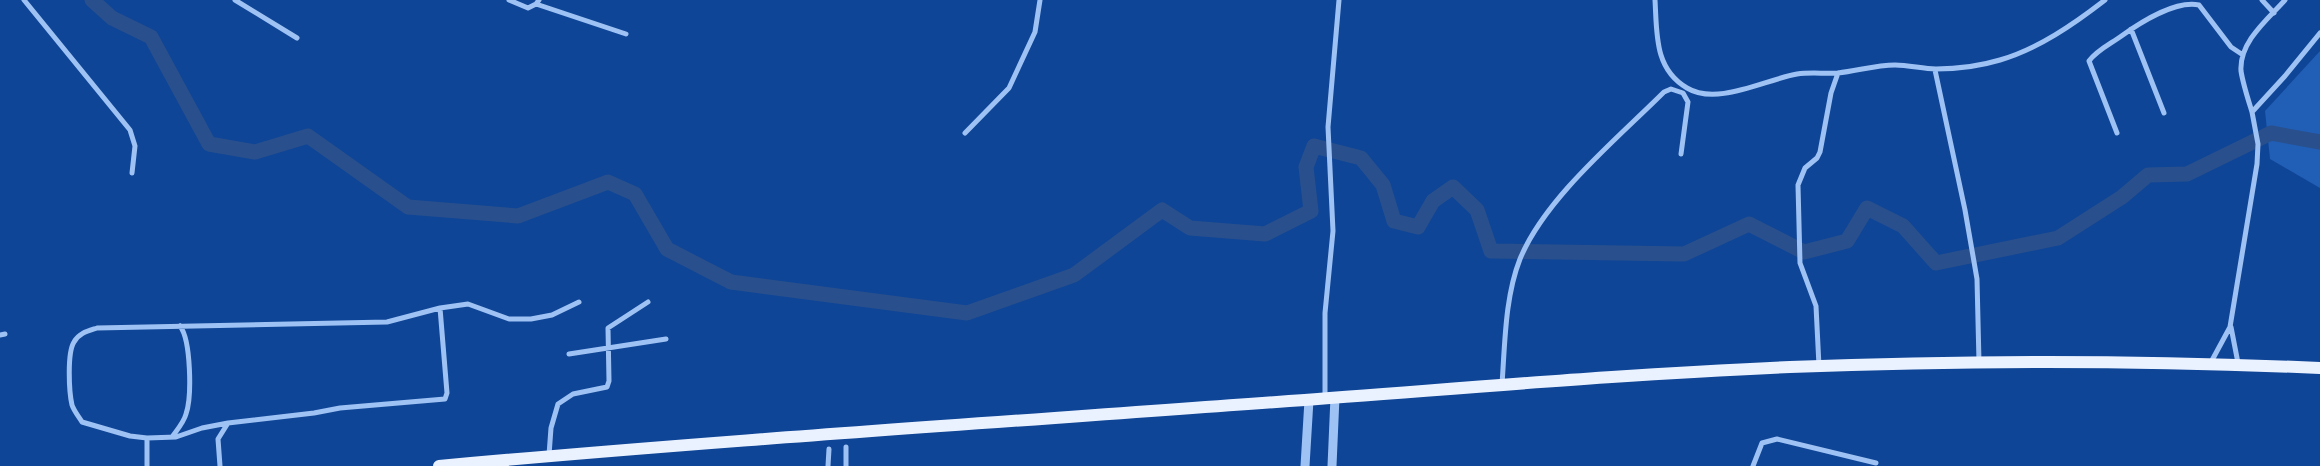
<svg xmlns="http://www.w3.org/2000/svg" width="2320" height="466" font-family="Karla,sans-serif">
<rect width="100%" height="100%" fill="#0f4596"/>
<!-- green -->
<path fill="#215eb6" d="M 2320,51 L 2320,188 L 2270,159 L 2265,111 Z"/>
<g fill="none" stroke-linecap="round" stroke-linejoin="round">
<!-- river -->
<path stroke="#29508d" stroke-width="15" d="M 92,0 L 112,18 L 151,37 L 209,144 L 255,152 L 308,136 L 408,207 L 518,216 L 608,182 L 635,194 L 667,249 L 731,282 L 967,313 L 1074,275 L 1162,210 L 1190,228 L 1265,234 L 1311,211 L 1306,167 L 1314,146 L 1361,158 L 1383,185 L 1394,221 L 1418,227 L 1433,201 L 1453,187 L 1477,210 L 1491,251 L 1684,254 L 1749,224 L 1804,252 L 1847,241 L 1867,208 L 1903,226 L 1936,263 L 2058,238 L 2122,197 L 2148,175 L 2187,174 L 2271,133 L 2320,142"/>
<!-- minor -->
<path stroke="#9ec2f4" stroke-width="5" d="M 24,0 L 130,130 L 135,146 L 132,173
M 235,0 L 297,38
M 509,0 L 528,8 L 536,4 L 539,0
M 1655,0 C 1657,33 1654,69 1687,88 C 1717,106 1764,80 1797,74 C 1811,72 1825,74 1838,73 C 1857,71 1876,65 1895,65 C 1909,65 1923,69 1936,69 C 1957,69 1980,66 2000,60 C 2038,49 2074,24 2105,0
M 2262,0 L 2274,13
M 536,4 L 626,34
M 2131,29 L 2164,113
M 1935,70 L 1965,210 L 1977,279 L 1979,362
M 2252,112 C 2248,99 2243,84 2241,71 C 2239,42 2268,19 2285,0
M 965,133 L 1009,88 L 1035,32 L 1040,0
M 2117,133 L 2089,61 C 2096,51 2110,44 2120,37 C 2138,24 2175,0 2199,5 L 2231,47 L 2243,55
M 2231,327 L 2238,363
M 0,335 L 5,334
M 569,354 L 666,339
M 2210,364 L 2230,327 L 2257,164 L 2258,144 L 2252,112 L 2285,76 L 2320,33
M 1819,366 L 1816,306 L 1800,263 L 1798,185 L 1805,168 L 1817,158 L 1820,152 L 1831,93 L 1838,73
M 1502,384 C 1505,343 1505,297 1520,259 C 1545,198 1617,139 1664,92 L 1671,89 L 1683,93 L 1688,102 L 1681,154
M 1325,398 L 1325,313 L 1333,231 L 1328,127 L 1339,0
M 172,437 C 177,430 184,422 186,414 C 192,397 191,340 180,326
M 147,438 L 176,437 L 202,428 L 228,423
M 846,447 L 846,466
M 549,455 L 551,428 L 558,404 L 573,394 L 607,387 L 609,381 L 608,328 L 648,302
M 147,466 L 147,438 L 130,436 L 82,422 C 79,417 74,411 72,405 C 69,392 67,353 74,342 C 79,333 88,331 97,328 L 387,322 L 440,308 L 468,304 L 509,319 L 531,319 L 552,315 L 579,302
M 220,466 L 218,439 L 228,423 L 314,413 L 340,408 L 445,399 L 447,393 L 440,308
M 828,466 L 829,449
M 1753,466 L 1762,443 L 1777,439 L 1876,463"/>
<!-- tertiary -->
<path stroke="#9ec2f4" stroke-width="9" d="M 1305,466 L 1309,400
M 1332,466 L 1335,397"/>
<!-- primary -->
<path stroke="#ebf2ff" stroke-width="12" d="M 439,466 C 722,440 1006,422 1289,401 C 1456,389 1622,374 1790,367 C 1967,360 2143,360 2320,368"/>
</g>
</svg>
